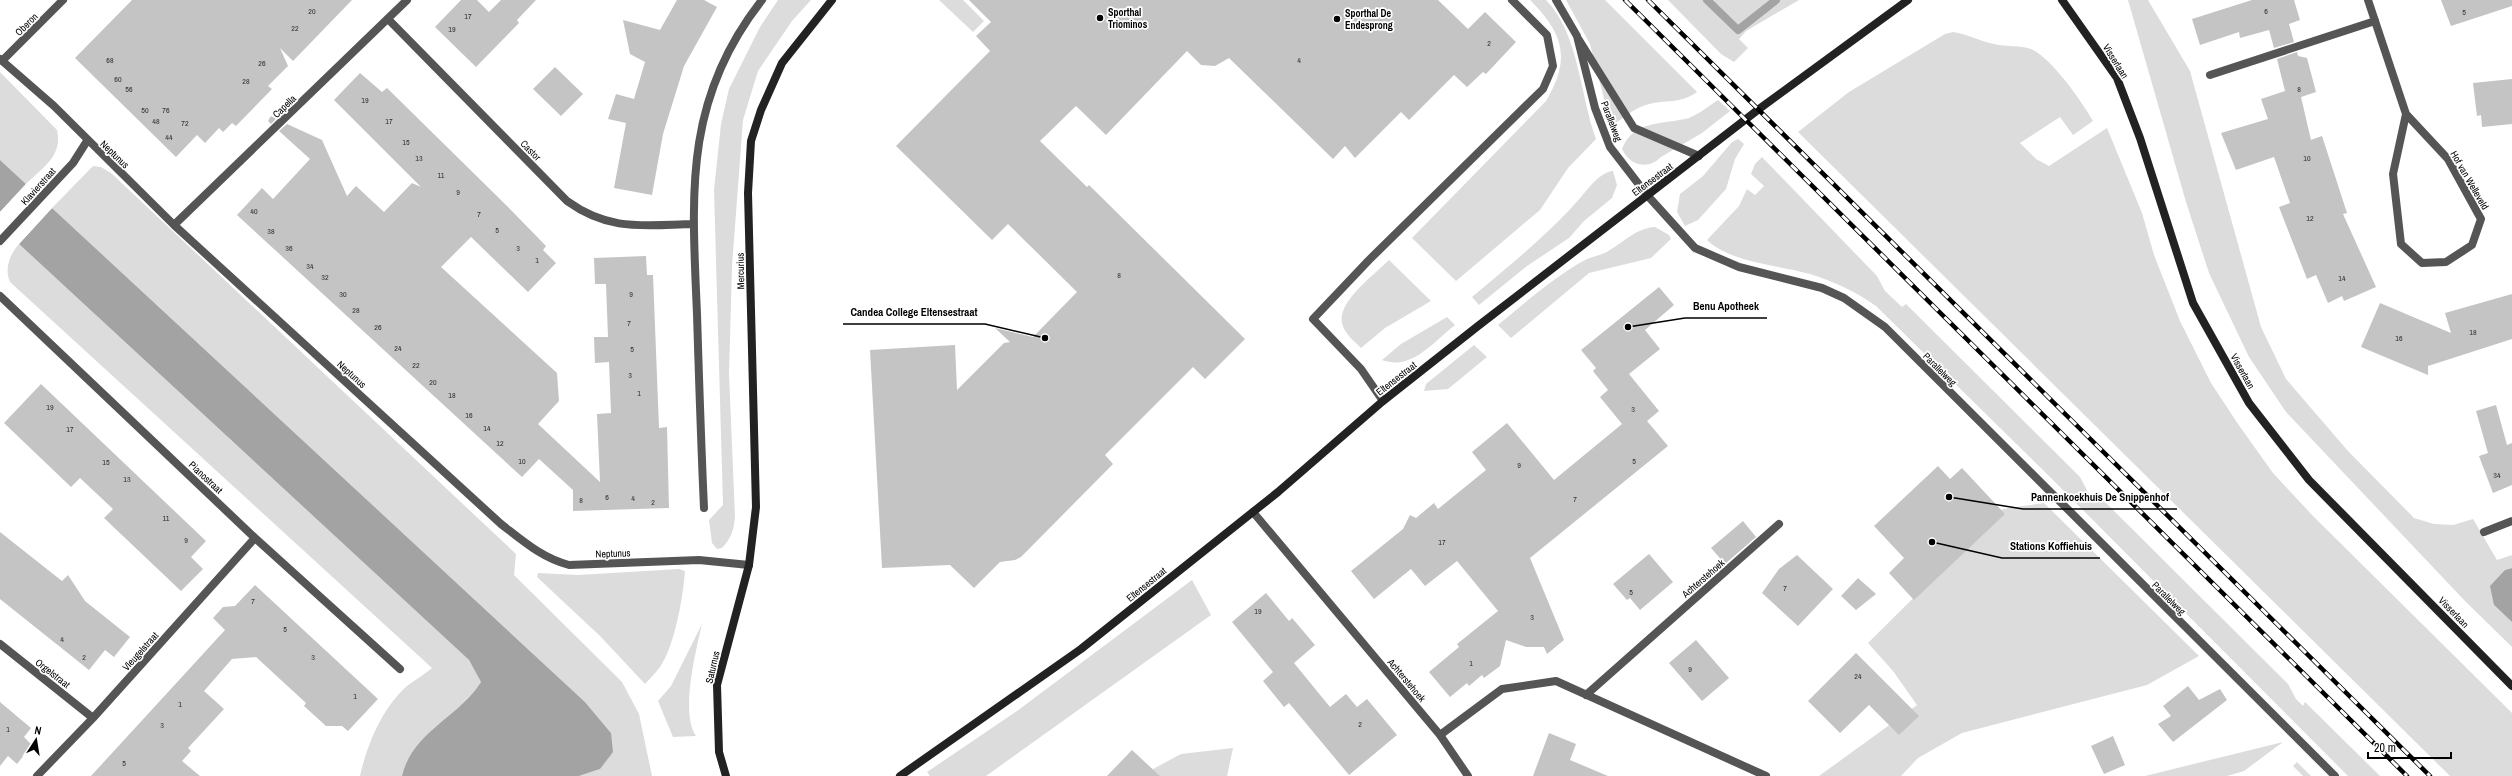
<svg xmlns="http://www.w3.org/2000/svg" width="2512" height="776" font-family="'Archivo Narrow',sans-serif">
<rect width="100%" height="100%" fill="#fff"/>
<!-- green -->
<path fill="#dcdcdc" d="M 778,0 L 811,0 L 792,21 L 758,71 L 743,120 L 732,266 L 729,374 L 735,517 C 734,529 731,539 722,548 L 717,549 L 712,543 L 709,520 L 723,505 L 714,190 L 721,124 L 729,89 L 760,27 Z
M 939,0 L 963,0 L 984,21 L 973,32 Z
M 1530,0 L 1546,0 C 1579,33 1580,96 1596,139 L 1568,168 L 1540,210 L 1456,281 L 1412,238 L 1546,101 C 1571,59 1564,34 1530,0 Z
M 1566,0 L 1605,0 L 1697,92 C 1677,106 1663,98 1643,106 C 1632,110 1623,118 1613,125 L 1610,122 L 1590,44 Z
M 1668,0 L 1799,0 L 1746,31 L 1739,39 L 1748,48 L 1734,62 L 1721,54 Z
M 2128,0 L 2148,0 L 2190,71 L 2261,327 L 2286,379 L 2348,451 L 2414,518 L 2434,524 L 2453,525 L 2473,519 L 2497,560 L 2512,555 L 2512,568 L 2505,570 L 2494,605 L 2512,622 L 2512,647 L 2465,601 L 2286,412 L 2249,357 L 2209,273 L 2186,202 Z
M 1953,32 C 1967,34 1980,41 1994,44 C 2006,47 2020,45 2031,49 C 2051,57 2083,103 2093,121 L 2073,135 L 2060,117 L 2020,143 L 2036,159 L 2049,166 L 2107,128 L 2142,213 L 2154,255 L 2180,321 L 2211,383 L 2238,424 L 2273,473 L 2313,516 L 2512,713 L 2512,776 L 2450,776 L 1798,132 L 1849,92 L 1945,34 Z
M 0,72 L 57,130 C 63,156 43,167 26,184 L 0,160 Z
M 1718,100 L 1730,111 L 1702,133 L 1661,157 C 1648,170 1630,166 1622,149 C 1634,119 1663,125 1689,118 C 1699,114 1709,106 1718,100 Z
M 1738,139 L 1744,144 L 1735,159 L 1726,189 L 1698,220 L 1685,226 L 1677,212 L 1680,194 L 1703,176 L 1732,142 Z
M 1762,157 L 1877,276 L 1885,291 L 1902,307 L 1906,304 L 2080,477 L 2088,492 L 2096,500 L 2100,497 L 2288,684 L 2296,699 L 2303,706 L 2305,702 L 2380,776 L 2348,776 L 2053,480 L 1876,306 C 1855,291 1835,282 1810,274 C 1779,265 1731,263 1707,240 L 1739,206 L 1747,189 L 1755,195 L 1764,186 L 1751,174 L 1755,164 Z
M 93,166 L 101,167 L 111,173 L 516,554 L 514,575 L 622,682 L 639,714 L 652,776 L 579,776 L 600,769 L 611,733 L 585,702 L 52,208 Z
M 1613,171 L 1617,185 L 1612,198 L 1584,221 L 1569,238 L 1527,266 L 1479,305 L 1472,297 C 1510,265 1548,235 1581,197 C 1589,188 1600,172 1613,171 Z
M 1655,227 L 1669,235 L 1671,239 L 1651,258 L 1589,273 L 1511,338 L 1498,325 C 1526,302 1555,276 1587,259 C 1594,256 1603,255 1610,250 C 1625,241 1637,228 1655,227 Z
M 19,244 L 469,660 L 481,682 C 458,718 412,732 402,776 L 360,776 C 367,745 382,708 407,686 C 415,680 425,674 432,668 L 10,282 C 4,269 10,254 19,244 Z
M 1389,260 L 1431,301 L 1385,328 L 1361,348 C 1354,341 1344,333 1342,323 C 1337,302 1375,274 1389,260 Z
M 1447,317 L 1455,325 C 1433,342 1412,371 1382,360 L 1401,344 Z
M 1474,345 L 1487,357 L 1448,389 L 1424,391 L 1426,384 Z
M 2044,503 L 2199,656 L 2147,685 L 1962,733 L 1918,758 L 1901,776 L 1819,776 L 1917,705 L 1893,671 L 1868,643 L 2003,509 Z
M 679,569 L 685,571 C 683,597 675,645 660,667 C 656,673 650,678 645,684 L 600,636 L 537,577 L 538,573 L 578,575 Z
M 1192,580 L 1211,615 L 986,776 L 930,776 L 927,772 L 1017,711 Z
M 702,624 C 696,650 680,714 696,736 L 673,737 L 658,701 L 671,686 Z
M 2283,742 L 2244,771 L 2227,776 L 2145,776 Z
M 1233,748 L 1227,776 L 1140,776 L 1181,754 Z
M 2297,762 L 2311,776 L 2303,776 L 2293,766 Z"/>
<!-- water -->
<path fill="#a3a3a3" d="M 0,160 L 26,184 L 0,212 Z
M 52,208 L 585,702 L 611,733 L 613,752 L 600,769 L 579,776 L 402,776 C 412,732 458,718 481,682 L 469,660 L 19,244 Z
M 2512,568 L 2512,622 L 2494,605 L 2490,586 L 2505,570 Z"/>
<!-- pier -->
<path fill="#fff" d="M 26,184 L 28,186 L 0,214 L 0,212 Z
M 51,207 L 52,208 L 19,244 L 18,243 Z"/>
<g fill="none" stroke-linecap="round" stroke-linejoin="round">
<!-- stream -->
<path stroke="#a3a3a3" stroke-width="8" d="M 1707,0 L 1738,30 L 1776,0"/>
</g>
<!-- building -->
<path fill="#c4c4c4" d="M 132,0 L 352,0 L 293,61 L 280,48 L 288,66 L 268,86 L 272,89 L 236,126 L 232,123 L 223,132 L 219,128 L 205,143 L 197,135 L 176,157 L 75,58 Z
M 461,0 L 477,0 L 489,12 L 501,0 L 536,0 L 517,20 L 519,23 L 476,67 L 435,27 Z
M 677,0 L 704,0 L 717,7 L 684,66 L 663,134 L 652,195 L 614,188 L 626,123 L 608,119 L 616,94 L 634,99 L 645,62 L 630,54 L 623,20 L 660,30 Z
M 969,0 L 1438,0 L 1468,29 L 1485,12 L 1516,42 L 1486,74 L 1483,72 L 1467,87 L 1454,75 L 1409,120 L 1401,112 L 1355,158 L 1345,146 L 1333,159 L 1229,58 L 1215,66 L 1201,65 L 1187,51 L 1106,135 L 1076,106 L 1040,141 L 1087,187 L 1089,185 L 1245,339 L 1205,379 L 1193,367 L 1105,455 L 1113,464 L 1021,557 L 1015,560 L 1000,562 L 974,588 L 950,565 L 882,568 L 870,350 L 955,345 L 957,390 L 1004,343 L 1010,342 L 995,328 L 1033,337 L 1077,292 L 1008,224 L 992,240 L 896,146 L 990,51 L 976,36 L 991,22 Z
M 2252,0 L 2294,0 L 2300,20 L 2289,24 L 2294,42 L 2274,48 L 2269,30 L 2240,38 L 2239,32 L 2200,45 L 2192,19 Z
M 2441,0 L 2512,0 L 2512,6 L 2451,26 Z
M 2297,52 L 2298,56 L 2307,58 L 2316,92 L 2301,97 L 2311,140 L 2322,136 L 2347,213 L 2343,214 L 2376,287 L 2344,301 L 2342,296 L 2328,303 L 2316,275 L 2307,279 L 2279,207 L 2290,203 L 2274,157 L 2236,170 L 2221,133 L 2268,119 L 2261,99 L 2285,91 L 2277,59 Z
M 555,67 L 583,94 L 561,116 L 533,89 Z
M 360,73 L 382,92 L 387,88 L 506,205 L 546,246 L 543,250 L 556,263 L 528,292 L 471,237 L 441,267 L 557,373 L 559,401 L 538,424 L 600,482 L 597,414 L 611,413 L 609,362 L 595,363 L 594,337 L 608,337 L 606,284 L 595,284 L 594,258 L 646,256 L 647,275 L 653,275 L 659,428 L 667,427 L 669,508 L 573,511 L 573,490 L 539,459 L 522,477 L 237,215 L 262,188 L 273,199 L 310,159 L 279,131 L 287,124 L 322,140 L 347,196 L 356,186 L 384,212 L 412,183 L 421,187 L 334,100 Z
M 2512,79 L 2512,124 L 2482,127 L 2481,115 L 2477,116 L 2473,83 Z
M 271,116 L 276,119 L 271,124 L 268,121 Z
M 1659,287 L 1674,305 L 1645,330 L 1660,349 L 1629,374 L 1659,411 L 1647,421 L 1668,446 L 1530,558 L 1564,640 L 1547,654 L 1544,647 L 1526,647 L 1506,640 L 1500,666 L 1484,678 L 1482,675 L 1469,686 L 1467,683 L 1450,697 L 1429,672 L 1459,647 L 1457,644 L 1498,611 L 1457,561 L 1425,586 L 1411,569 L 1374,599 L 1351,571 L 1403,529 L 1410,515 L 1416,518 L 1434,503 L 1438,509 L 1486,470 L 1472,452 L 1507,423 L 1554,480 L 1622,424 L 1600,397 L 1608,390 L 1593,371 L 1596,368 L 1581,350 Z
M 2512,294 L 2512,339 L 2428,366 L 2428,375 L 2361,347 L 2380,303 L 2451,333 L 2445,313 Z
M 41,384 L 206,541 L 191,557 L 203,569 L 181,591 L 104,518 L 113,509 L 80,478 L 71,487 L 4,423 Z
M 2496,405 L 2507,445 L 2512,443 L 2512,485 L 2493,493 L 2479,456 L 2488,453 L 2476,411 Z
M 1938,466 L 1950,479 L 1962,468 L 2005,514 L 1914,600 L 1889,573 L 1904,558 L 1874,526 Z
M 1743,521 L 1756,537 L 1725,564 L 1711,548 Z
M 0,532 L 62,581 L 68,575 L 85,601 L 130,637 L 114,657 L 105,650 L 89,670 L 0,599 Z
M 1649,554 L 1673,582 L 1640,610 L 1630,598 L 1627,600 L 1613,584 Z
M 1797,555 L 1833,589 L 1798,626 L 1762,593 L 1779,569 Z
M 1858,578 L 1876,594 L 1856,610 L 1841,596 Z
M 255,585 L 378,699 L 348,731 L 342,726 L 326,726 L 304,706 L 306,703 L 256,657 L 232,659 L 204,691 L 224,709 L 188,748 L 191,751 L 182,761 L 200,776 L 91,776 L 225,630 L 213,618 L 223,607 L 235,606 Z
M 1266,593 L 1289,621 L 1292,618 L 1315,645 L 1294,663 L 1330,707 L 1346,694 L 1357,707 L 1367,699 L 1397,735 L 1349,775 L 1289,703 L 1284,707 L 1263,681 L 1273,672 L 1232,622 Z
M 1696,640 L 1729,678 L 1702,701 L 1669,663 Z
M 1856,653 L 1919,716 L 1899,735 L 1869,705 L 1840,733 L 1808,701 Z
M 2188,686 L 2199,700 L 2220,689 L 2227,700 L 2173,742 L 2158,724 L 2171,716 L 2163,706 Z
M 0,702 L 31,728 L 24,737 L 32,745 L 17,764 L 8,756 L 0,766 Z
M 1549,733 L 1576,744 L 1570,760 L 1608,776 L 1533,776 Z
M 2113,736 L 2125,765 L 2104,774 L 2091,746 Z
M 1132,750 L 1160,776 L 1107,776 Z"/>
<g fill="none" stroke-linecap="round" stroke-linejoin="round">
<!-- lane -->
<path stroke="#555" stroke-width="8" d="M 1579,40 L 1634,128 L 1699,156
M 2210,75 L 2375,21
M 1383,401 L 1361,369 L 1313,319 L 1369,260 L 1543,89 L 1553,66 L 1547,35 L 1512,0"/>
<!-- street -->
<path stroke="#555" stroke-width="8" d="M 1556,0 L 1577,36 L 1595,108 L 1610,147 L 1647,195 L 1695,248 L 1739,267 L 1822,288 L 1844,298 L 1885,327 L 2335,776
M 2368,0 L 2406,114 L 2448,159 L 2481,219 L 2472,245 L 2446,262 L 2422,263 L 2401,244 L 2393,174 L 2406,114
M 388,19 L 567,201 C 610,232 644,225 694,224
M 0,59 L 54,106 L 174,225 L 501,524 C 523,541 542,558 569,565 L 699,560 L 749,565
M 2,61 L 63,0
M 174,225 L 407,0
M 0,241 L 73,163 L 87,141
M 0,296 L 255,538 L 400,669
M 704,508 C 701,443 699,379 697,314 C 692,195 683,100 762,0
M 1253,512 L 1440,735 L 1502,689 L 1556,681 L 1766,776
M 2484,532 L 2512,521
M 0,644 L 93,718
M 1586,695 L 1779,524
M 1440,735 L 1468,776
M 37,776 L 93,718 L 255,538"/>
<!-- secondary -->
<path stroke="#222" stroke-width="8" d="M 2062,0 L 2117,78 L 2140,138 L 2193,303 L 2249,403 L 2309,480 L 2512,686
M 726,776 L 719,752 L 717,685 L 749,565 L 756,507 L 748,193 L 751,141 L 761,110 L 782,63 L 832,0
M 900,776 L 1081,649 L 1278,492 L 1383,401 L 1478,326 L 1759,109 L 1908,0"/>
<!-- rail casing -->
<g stroke="#000" stroke-width="4.5">
<path id="rail" d="M 1625,0 L 2407,776
M 1648,0 L 2430,776"/>
</g>
<!-- rail -->
<use href="#rail" stroke="#fff" stroke-width="3" stroke-dasharray="9" stroke-linecap="butt"/>
</g>
<!-- markers -->
<g fill="#000" stroke="#fff" stroke-width="1.5">
<circle cx="1100" cy="18" r="4"/>
<circle cx="1337" cy="19" r="4"/>
</g>
<g text-anchor="middle" stroke-width="3.5" stroke-linejoin="round" paint-order="stroke">
<!-- number labels -->
<g font-size="8" fill="#313131">
<text x="312" y="14">20</text>
<text x="2266" y="14">6</text>
<text x="2464" y="15">5</text>
<text x="468" y="19">17</text>
<text x="295" y="31">22</text>
<text x="452" y="32">19</text>
<text x="1489" y="46">2</text>
<text x="110" y="63">68</text>
<text x="1299" y="63">4</text>
<text x="262" y="66">26</text>
<text x="118" y="82">60</text>
<text x="246" y="84">28</text>
<text x="129" y="92">56</text>
<text x="2299" y="92">8</text>
<text x="365" y="103">19</text>
<text x="145" y="113">50</text>
<text x="166" y="113">76</text>
<text x="156" y="124">48</text>
<text x="389" y="124">17</text>
<text x="185" y="126">72</text>
<text x="169" y="140">44</text>
<text x="406" y="145">15</text>
<text x="419" y="161">13</text>
<text x="2307" y="161">10</text>
<text x="441" y="178">11</text>
<text x="458" y="195">9</text>
<text x="254" y="214">40</text>
<text x="479" y="217">7</text>
<text x="2310" y="221">12</text>
<text x="497" y="233">5</text>
<text x="271" y="234">38</text>
<text x="289" y="251">36</text>
<text x="518" y="251">3</text>
<text x="537" y="263">1</text>
<text x="310" y="269">34</text>
<text x="1119" y="278">8</text>
<text x="325" y="280">32</text>
<text x="2342" y="281">14</text>
<text x="343" y="297">30</text>
<text x="631" y="297">9</text>
<text x="356" y="313">28</text>
<text x="629" y="326">7</text>
<text x="378" y="330">26</text>
<text x="2473" y="335">18</text>
<text x="2399" y="341">16</text>
<text x="398" y="351">24</text>
<text x="632" y="352">5</text>
<text x="416" y="368">22</text>
<text x="630" y="378">3</text>
<text x="433" y="385">20</text>
<text x="639" y="396">1</text>
<text x="452" y="398">18</text>
<text x="50" y="410">19</text>
<text x="1633" y="412">3</text>
<text x="469" y="418">16</text>
<text x="487" y="431">14</text>
<text x="70" y="432">17</text>
<text x="500" y="446">12</text>
<text x="522" y="464">10</text>
<text x="1634" y="464">5</text>
<text x="106" y="465">15</text>
<text x="1519" y="468">9</text>
<text x="2497" y="478">34</text>
<text x="127" y="482">13</text>
<text x="607" y="500">6</text>
<text x="633" y="501">4</text>
<text x="1575" y="502">7</text>
<text x="581" y="503">8</text>
<text x="653" y="505">2</text>
<text x="166" y="521">11</text>
<text x="186" y="543">9</text>
<text x="1442" y="545">17</text>
<text x="1785" y="591">7</text>
<text x="1631" y="595">5</text>
<text x="253" y="604">7</text>
<text x="1258" y="614">19</text>
<text x="1532" y="620">3</text>
<text x="285" y="632">5</text>
<text x="62" y="642">4</text>
<text x="84" y="660">2</text>
<text x="313" y="660">3</text>
<text x="1471" y="666">1</text>
<text x="1690" y="672">9</text>
<text x="1858" y="679">24</text>
<text x="355" y="699">1</text>
<text x="180" y="707">1</text>
<text x="1360" y="727">2</text>
<text x="162" y="728">3</text>
<text x="8" y="732">1</text>
<text x="124" y="766">5</text>
</g>
<!-- poi labels -->
<g font-size="10" font-weight="bold" fill="#000" stroke="#fff" text-anchor="start">
<text x="1108" y="16">Sporthal<tspan x="1108" dy="12">Triominos</tspan></text>
<text x="1345" y="17">Sporthal De<tspan x="1345" dy="12">Endesprong</tspan></text>
</g>
<!-- street labels -->
<g font-size="10" fill="#000" stroke="#fff">
<text transform="translate(26 24) rotate(-45)" y="4">Oberon</text>
<text transform="translate(2116 61) rotate(58)" y="4">Visserlaan</text>
<text transform="translate(284 106) rotate(-44)" y="4">Capella</text>
<text transform="translate(1612 121) rotate(69)" y="4">Parallelweg</text>
<text transform="translate(531 150) rotate(45)" y="4">Castor</text>
<text transform="translate(115 154) rotate(44)" y="4">Neptunus</text>
<text transform="translate(1652 179) rotate(-37)" y="4">Eltensestraat</text>
<text transform="translate(2470 180) rotate(60)" y="4">Hof van Welleveld</text>
<text transform="translate(38 186) rotate(-48)" y="4">Klavierstraat</text>
<text transform="translate(740 271) rotate(-91)" y="4">Mercurius</text>
<text transform="translate(1940 369) rotate(45)" y="4">Parallelweg</text>
<text transform="translate(2243 371) rotate(61)" y="4">Visserlaan</text>
<text transform="translate(352 374) rotate(42)" y="4">Neptunus</text>
<text transform="translate(1396 378) rotate(-38)" y="4">Eltensestraat</text>
<text transform="translate(206 477) rotate(43)" y="4">Pianostraat</text>
<text transform="translate(613 553) rotate(-2)" y="4">Neptunus</text>
<text transform="translate(1703 578) rotate(-41)" y="4">Achterstehoek</text>
<text transform="translate(1146 584) rotate(-39)" y="4">Eltensestraat</text>
<text transform="translate(2169 598) rotate(45)" y="4">Parallelweg</text>
<text transform="translate(2454 612) rotate(46)" y="4">Visserlaan</text>
<text transform="translate(140 651) rotate(-48)" y="4">Vleugelstraat</text>
<text transform="translate(712 667) rotate(-77)" y="4">Saturnus</text>
<text transform="translate(53 673) rotate(38)" y="4">Orgelstraat</text>
<text transform="translate(1407 680) rotate(50)" y="4">Achterstehoek</text>
</g>
</g>
<!-- callouts -->
<path fill="none" stroke="#000" stroke-width="1.5" d="M1628 327L1685 318H1767M1045 338L985 324H843M1949 497L2023 509H2177M1932 542L2002 558H2100"/>
<g fill="#000" stroke="#fff" stroke-width="1.5">
<circle cx="1628" cy="327" r="4"/>
<circle cx="1045" cy="338" r="4"/>
<circle cx="1949" cy="497" r="4"/>
<circle cx="1932" cy="542" r="4"/>
</g>
<g font-size="11" text-anchor="middle" font-weight="bold" fill="#000" stroke="#fff" stroke-width="3.5" stroke-linejoin="round" paint-order="stroke">
<text x="1726" y="310">Benu Apotheek</text>
<text x="914" y="316">Candea College Eltensestraat</text>
<text x="2100" y="501">Pannenkoekhuis De Snippenhof</text>
<text x="2051" y="550">Stations Koffiehuis</text>
</g>
<!-- north arrow -->
<g transform="translate(36 740) rotate(12)" stroke="#ffffff" stroke-width="3" paint-order="stroke">
<path d="M0-3L7 15L0 10L-7 15Z" fill="#000000"/>
<text y="-6" font-size="11" font-weight="bold" text-anchor="middle" fill="#000000">N</text>
</g>
<!-- scale -->
<path d="M2368 752v6h83v-6" fill="none" stroke="#000000" stroke-width="2"/>
<text x="2374" y="752" font-size="12" fill="#000000" stroke="#ffffff" stroke-width="3" paint-order="stroke">20 m</text>
</svg>
